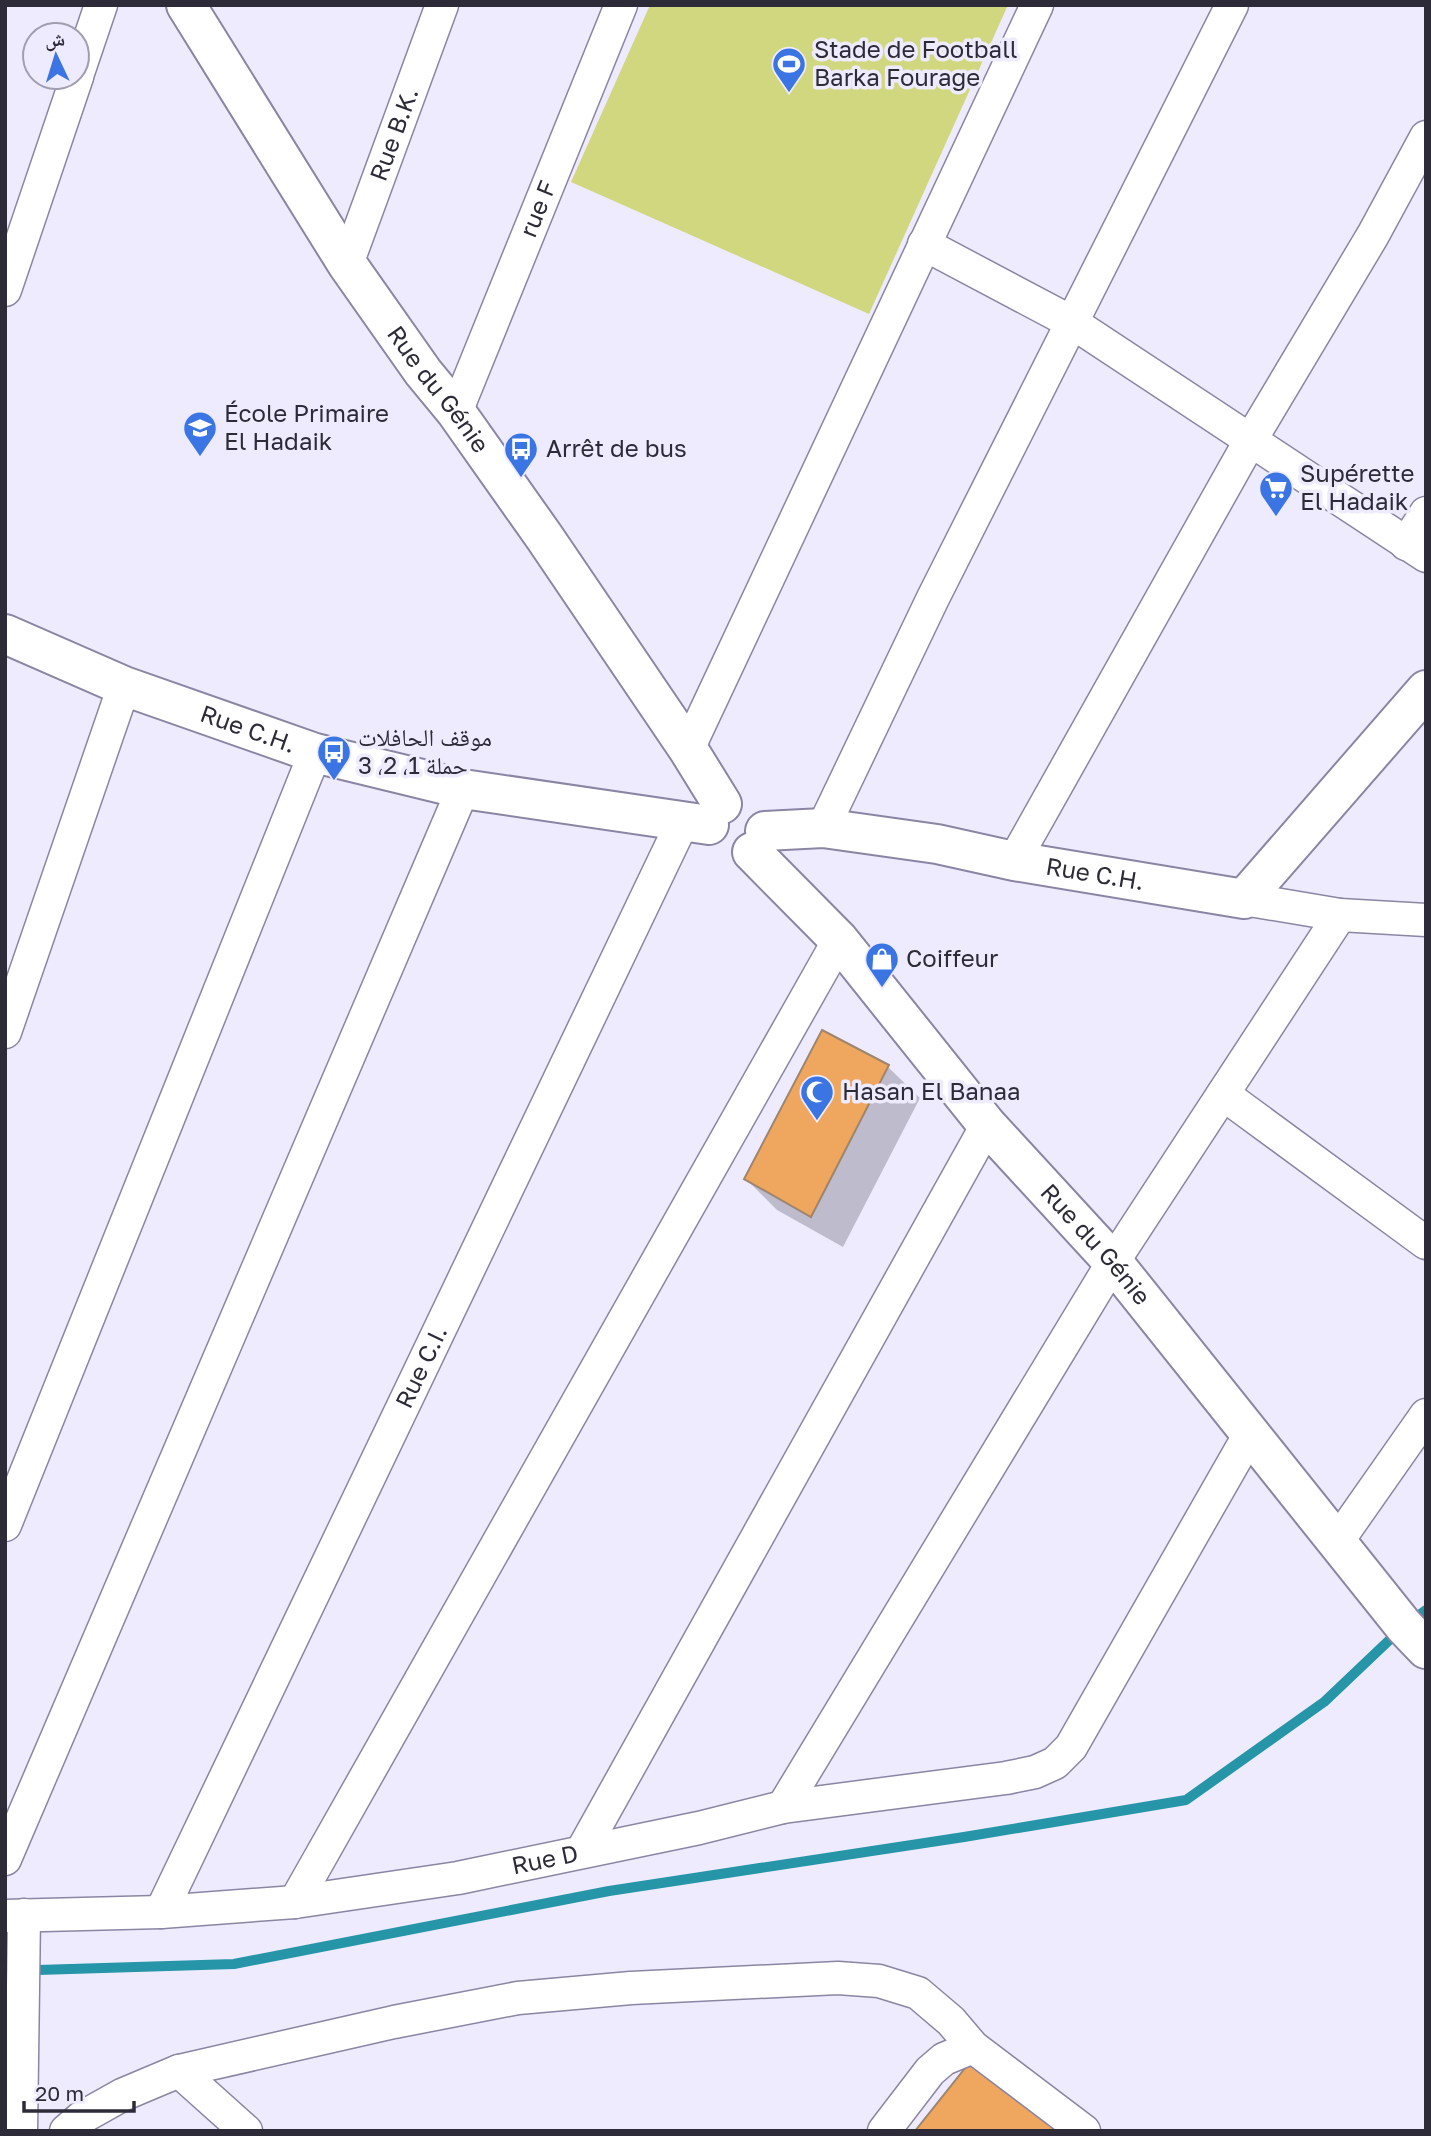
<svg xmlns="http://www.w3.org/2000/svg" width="1431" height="2136" font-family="'Golos Text','Noto Naskh Arabic',sans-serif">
<rect width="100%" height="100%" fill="#eeebff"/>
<!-- green -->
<path fill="#d1d77f" d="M 650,5 L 1008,5 L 869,314 L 571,182 Z"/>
<!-- shadow -->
<path fill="#0003" d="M 823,1032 L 888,1067 L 920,1098 L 843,1247 L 777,1210 L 746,1179 Z"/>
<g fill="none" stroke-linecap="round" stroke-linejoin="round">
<!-- stream -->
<path stroke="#2695a8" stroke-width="10" d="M 5,1971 L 234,1964 L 609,1891 L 964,1837 L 1186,1800 L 1324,1702 L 1404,1626 L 1426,1610"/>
</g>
<!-- building -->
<path fill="#efa65e" stroke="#9e856e" stroke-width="2" d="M 822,1030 L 889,1065 L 811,1217 L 744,1179 Z
M 974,2057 L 1071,2131 L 915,2131 Z"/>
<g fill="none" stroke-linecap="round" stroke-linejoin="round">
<!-- minor casing -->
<g stroke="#8b85a3" stroke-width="35">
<g id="minor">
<path d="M 77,76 L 101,5"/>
<path d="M 924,244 L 1073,323 L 1426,556"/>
<path id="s1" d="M 347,264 L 442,5"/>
<path d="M 5,290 L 77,77"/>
<path id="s2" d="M 456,412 L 621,5"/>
<path d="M 1406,544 L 1426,513"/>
<path d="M 688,749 L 1037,5"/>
<path d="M 823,828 L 933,598 L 1232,5"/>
<path d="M 1014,861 L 1250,441 L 1373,235 L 1426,137"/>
<path d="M 1244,899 L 1340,915 L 1426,920"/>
<path d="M 5,1032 L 124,686"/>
<path d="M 1223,1094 L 1426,1243"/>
<path d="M 5,1525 L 315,753"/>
<path d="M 1337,1542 L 1426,1415"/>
<path d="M 783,1807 L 1113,1262 L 1340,915"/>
<path d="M 582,1851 L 987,1125"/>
<path d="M 5,1859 L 463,789"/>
<path d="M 295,1902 L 839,940"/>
<path id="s3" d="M 161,1912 L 683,821"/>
<path id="s4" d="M 5,1916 L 161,1912 L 295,1902 L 458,1878 L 699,1828 L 783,1807 L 1006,1778 L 1035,1772 L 1055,1763 L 1071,1747 L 1251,1432"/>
<path d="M 179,2071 L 246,2131"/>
<path d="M 21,2131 L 24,1915"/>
<path d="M 66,2131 L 81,2118 L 122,2095 L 179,2071 L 394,2022 L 518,1998 L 631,1988 L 838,1978 L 879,1981 L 918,1993 L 951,2021 L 973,2047 L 1084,2131"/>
<path d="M 884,2131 L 930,2071 L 944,2059 L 973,2047"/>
</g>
</g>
<!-- tertiary casing -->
<g stroke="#8b85a3" stroke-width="42">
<g id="tertiary">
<path id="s5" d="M 186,5 L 347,264 L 423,372 L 456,412 L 545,538 L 688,749 L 722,804"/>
<path id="s6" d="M 5,634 L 124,686 L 315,753 L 463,789 L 709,825"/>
<path id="s7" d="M 765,831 L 823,828 L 937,844 L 1014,861 L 1244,899 L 1426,690"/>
<path id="s8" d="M 752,852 L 839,940 L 987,1125 L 1113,1262 L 1404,1626 L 1426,1649"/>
</g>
</g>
<!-- minor -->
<use href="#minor" stroke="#fff" stroke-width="32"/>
<!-- tertiary -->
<use href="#tertiary" stroke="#fff" stroke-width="38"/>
</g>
<!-- icons -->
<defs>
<g id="stadium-pin" transform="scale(1.75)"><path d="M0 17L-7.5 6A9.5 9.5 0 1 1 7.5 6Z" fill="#3b75e4" stroke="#eeebff"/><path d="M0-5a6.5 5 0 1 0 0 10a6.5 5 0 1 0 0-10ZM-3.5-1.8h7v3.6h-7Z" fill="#fff"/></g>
<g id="school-pin" transform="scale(1.75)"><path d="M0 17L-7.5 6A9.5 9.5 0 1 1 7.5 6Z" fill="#3b75e4" stroke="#eeebff"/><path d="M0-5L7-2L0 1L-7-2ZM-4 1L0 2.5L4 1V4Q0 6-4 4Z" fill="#fff"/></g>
<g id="bus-pin" transform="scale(1.75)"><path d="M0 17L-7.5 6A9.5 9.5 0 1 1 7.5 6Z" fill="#3b75e4" stroke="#eeebff"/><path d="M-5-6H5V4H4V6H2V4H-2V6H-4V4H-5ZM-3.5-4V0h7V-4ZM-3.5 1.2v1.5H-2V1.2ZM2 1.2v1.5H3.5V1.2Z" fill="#fff"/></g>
<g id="supermarket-pin" transform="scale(1.75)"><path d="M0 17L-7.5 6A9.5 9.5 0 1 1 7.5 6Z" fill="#3b75e4" stroke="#eeebff"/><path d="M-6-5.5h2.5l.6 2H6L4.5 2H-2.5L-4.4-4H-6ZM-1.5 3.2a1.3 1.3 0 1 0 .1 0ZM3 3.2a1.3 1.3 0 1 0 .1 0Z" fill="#fff"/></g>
<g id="shop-pin" transform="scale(1.75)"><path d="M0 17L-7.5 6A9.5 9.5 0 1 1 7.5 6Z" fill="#3b75e4" stroke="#eeebff"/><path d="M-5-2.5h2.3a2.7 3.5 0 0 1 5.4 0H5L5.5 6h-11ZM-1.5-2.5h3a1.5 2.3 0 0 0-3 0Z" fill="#fff"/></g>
<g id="mosque-pin" transform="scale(1.75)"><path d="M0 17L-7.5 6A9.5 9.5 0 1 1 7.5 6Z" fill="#3b75e4" stroke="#eeebff"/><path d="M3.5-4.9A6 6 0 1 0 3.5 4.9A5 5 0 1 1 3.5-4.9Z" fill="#fff"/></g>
</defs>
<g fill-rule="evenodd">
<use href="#stadium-pin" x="789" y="64"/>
<use href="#school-pin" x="200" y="428"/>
<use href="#bus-pin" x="521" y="449"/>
<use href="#supermarket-pin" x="1276" y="488"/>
<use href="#bus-pin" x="334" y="752"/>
<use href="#shop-pin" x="882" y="959"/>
<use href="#mosque-pin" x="817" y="1092"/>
</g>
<g text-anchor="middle" stroke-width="7" stroke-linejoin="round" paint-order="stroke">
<!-- poi labels -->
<g font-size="24" fill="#2e2b38" stroke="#eeebff" text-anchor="start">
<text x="814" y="58">Stade de Football<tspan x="814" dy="28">Barka Fourage</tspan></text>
<text x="224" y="422">École Primaire<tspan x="224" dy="28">El Hadaik</tspan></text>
<text x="546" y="457">Arrêt de bus</text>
<text x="1300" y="482">Supérette<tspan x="1300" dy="28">El Hadaik</tspan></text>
<text x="358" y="746">موقف الحافلات<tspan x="358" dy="28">حملة 1، 2، 3</tspan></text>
<text x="906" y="967">Coiffeur</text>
<text x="842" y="1100">Hasan El Banaa</text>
</g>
<!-- street labels -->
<g font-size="24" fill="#2e2b38" stroke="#eeebff">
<text dy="8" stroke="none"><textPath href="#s1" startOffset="138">Rue B.K.</textPath></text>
<text dy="8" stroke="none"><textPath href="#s2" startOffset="219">rue F</textPath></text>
<text dy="8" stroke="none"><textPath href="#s5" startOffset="460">Rue du Génie</textPath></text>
<text dy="8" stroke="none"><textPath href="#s6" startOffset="261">Rue C.H.</textPath></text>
<text dy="8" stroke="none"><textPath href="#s7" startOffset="334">Rue C.H.</textPath></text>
<text dy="8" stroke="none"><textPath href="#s8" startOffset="522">Rue du Génie</textPath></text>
<text dy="8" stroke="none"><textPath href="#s3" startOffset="604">Rue C.I.</textPath></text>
<text dy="8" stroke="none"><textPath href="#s4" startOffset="544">Rue D</textPath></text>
</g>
</g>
<!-- border -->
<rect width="1431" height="2136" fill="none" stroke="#2e2b38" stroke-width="14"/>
<!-- north arrow -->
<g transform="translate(56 56) rotate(356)"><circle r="33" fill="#eeebff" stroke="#a19eaf" stroke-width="2"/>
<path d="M0-5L12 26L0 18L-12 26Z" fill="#3b75e4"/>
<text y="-10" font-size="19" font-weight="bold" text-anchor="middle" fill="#2e2b38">ش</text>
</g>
<!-- scale -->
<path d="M24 2101v10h110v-10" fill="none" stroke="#2e2b38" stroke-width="3.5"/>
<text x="35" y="2101" font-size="21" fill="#2e2b38" stroke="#eeebff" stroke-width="5" paint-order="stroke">20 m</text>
</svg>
